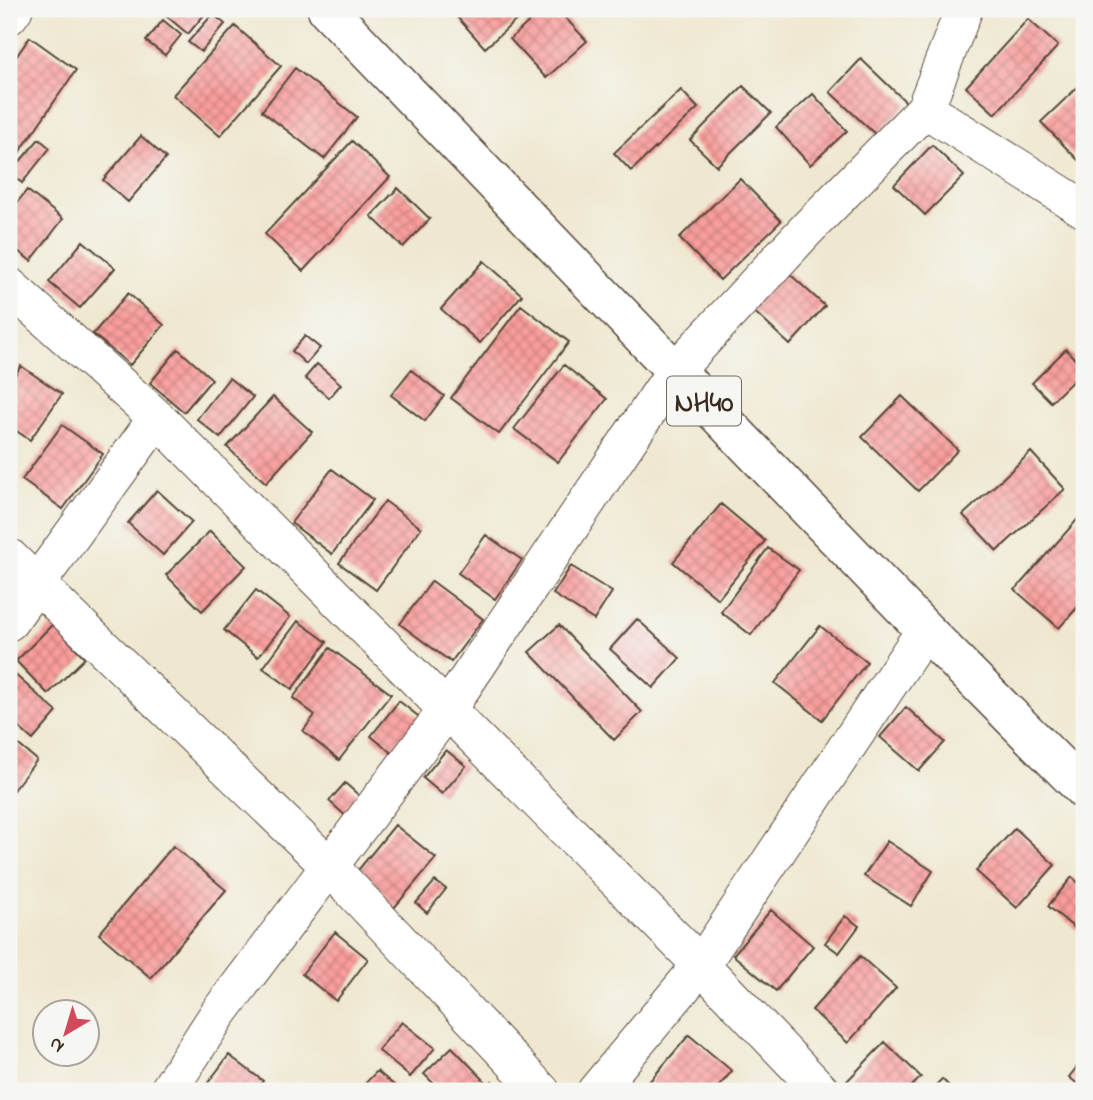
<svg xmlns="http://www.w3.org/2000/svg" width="1093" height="1100" font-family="'Indie Flower',sans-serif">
<defs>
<pattern id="building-cross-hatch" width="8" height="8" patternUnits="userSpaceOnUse" patternTransform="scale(1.75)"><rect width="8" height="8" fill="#f99e9d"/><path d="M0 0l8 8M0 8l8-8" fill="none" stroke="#cb817f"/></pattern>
</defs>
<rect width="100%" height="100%" fill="#f6f6f2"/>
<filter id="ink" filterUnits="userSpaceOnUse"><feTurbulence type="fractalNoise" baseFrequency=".0143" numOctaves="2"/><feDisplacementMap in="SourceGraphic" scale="14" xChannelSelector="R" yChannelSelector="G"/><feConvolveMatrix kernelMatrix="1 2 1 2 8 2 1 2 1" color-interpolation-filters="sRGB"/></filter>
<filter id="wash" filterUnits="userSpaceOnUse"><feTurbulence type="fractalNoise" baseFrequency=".00686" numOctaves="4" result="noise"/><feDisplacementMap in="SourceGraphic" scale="28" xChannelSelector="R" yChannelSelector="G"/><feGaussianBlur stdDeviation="1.57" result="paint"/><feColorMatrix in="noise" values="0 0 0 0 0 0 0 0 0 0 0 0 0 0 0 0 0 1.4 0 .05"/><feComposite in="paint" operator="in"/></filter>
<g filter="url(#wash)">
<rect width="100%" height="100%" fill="#efe8d0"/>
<g id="blocks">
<!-- building -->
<path fill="url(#building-cross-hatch)" d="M 158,9 L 209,9 L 188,34 Z
M 450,9 L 529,9 L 485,48 Z
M 543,9 L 557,9 L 587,41 L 546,78 L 510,39 Z
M 213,14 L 225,24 L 201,52 L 188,42 Z
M 1028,19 L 1058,46 L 995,114 L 966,87 Z
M 163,20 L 181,35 L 165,55 L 146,41 Z
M 235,26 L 281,66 L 220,136 L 173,95 Z
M 30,37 L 76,70 L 12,163 L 9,161 L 9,67 Z
M 861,59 L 908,104 L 877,136 L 830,92 Z
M 295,68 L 357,117 L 324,159 L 262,111 Z
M 1084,81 L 1084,160 L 1081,163 L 1041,122 Z
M 743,86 L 771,113 L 717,166 L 690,140 Z
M 681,90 L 698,108 L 631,171 L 614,153 Z
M 813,94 L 847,131 L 810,165 L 776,127 Z
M 141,136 L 166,158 L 128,202 L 103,180 Z
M 39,139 L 50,148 L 22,183 L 10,173 Z
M 352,141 L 390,177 L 303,271 L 265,234 Z
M 932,145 L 964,176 L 925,215 L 894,185 Z
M 740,179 L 781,221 L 720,280 L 679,238 Z
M 398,188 L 430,219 L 403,247 L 371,216 Z
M 27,190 L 63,219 L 31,261 L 9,244 L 9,213 Z
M 83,241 L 115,268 L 80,308 L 49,282 Z
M 484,261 L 522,295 L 480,343 L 441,309 Z
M 781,266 L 825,306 L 790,345 L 746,304 Z
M 128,293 L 164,325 L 130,365 L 93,334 Z
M 521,305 L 569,342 L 499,434 L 451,398 Z
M 305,336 L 320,348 L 306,364 L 292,351 Z
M 178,349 L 212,379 L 184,412 L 150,383 Z
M 1066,349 L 1084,370 L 1051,402 L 1032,383 Z
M 317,364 L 341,384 L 329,398 L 305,378 Z
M 564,365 L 607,399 L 558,462 L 514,429 Z
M 21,366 L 62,394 L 30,440 L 9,426 L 9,384 Z
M 411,370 L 444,396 L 425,421 L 391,395 Z
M 229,378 L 253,397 L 220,438 L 197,419 Z
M 902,396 L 958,450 L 918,491 L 862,437 Z
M 273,397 L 312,432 L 266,483 L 227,447 Z
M 62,425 L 103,454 L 63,509 L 22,480 Z
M 1031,452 L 1065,489 L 997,551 L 963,515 Z
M 332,469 L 373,500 L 332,554 L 291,523 Z
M 157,490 L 192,522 L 163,555 L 128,523 Z
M 385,501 L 421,528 L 376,590 L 339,563 Z
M 721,504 L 765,541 L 718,599 L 673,562 Z
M 1083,513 L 1084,600 L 1059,628 L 1015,590 Z
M 210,531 L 246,566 L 202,611 L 166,575 Z
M 486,535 L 522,560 L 495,599 L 458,573 Z
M 768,548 L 799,570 L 751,635 L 721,612 Z
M 571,566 L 612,592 L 594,620 L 553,594 Z
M 432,581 L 483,619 L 451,662 L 400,624 Z
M 256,590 L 290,617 L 258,657 L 224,630 Z
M 637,619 L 680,658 L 653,688 L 610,649 Z
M 298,621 L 327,642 L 292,689 L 263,668 Z
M 53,624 L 85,658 L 48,694 L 16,661 Z
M 559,625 L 642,712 L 614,740 L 529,652 Z
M 820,626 L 867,662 L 822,720 L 775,683 Z
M 330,648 L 391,694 L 339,760 L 303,731 L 315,715 L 293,698 Z
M 12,672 L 57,712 L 33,740 L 9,719 L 9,676 Z
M 399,701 L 423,720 L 394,755 L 371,736 Z
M 906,707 L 945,742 L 919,771 L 880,737 Z
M 9,737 L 37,760 L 9,795 Z
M 446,750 L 466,766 L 442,794 L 423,778 Z
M 345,783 L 363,799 L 347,817 L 329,801 Z
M 395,825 L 436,858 L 394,908 L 354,875 Z
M 1015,828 L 1055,865 L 1017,908 L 976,871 Z
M 887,841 L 933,871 L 911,906 L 864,876 Z
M 173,846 L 226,890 L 151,978 L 99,934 Z
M 1072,877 L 1084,888 L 1084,936 L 1048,906 Z
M 435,881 L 446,889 L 427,913 L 416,903 Z
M 771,910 L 813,946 L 776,991 L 733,955 Z
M 845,916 L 859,926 L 839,953 L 825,943 Z
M 335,932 L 368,959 L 336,1001 L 302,974 Z
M 860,956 L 896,988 L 848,1043 L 812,1010 Z
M 402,1022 L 435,1048 L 410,1077 L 378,1050 Z
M 689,1035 L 732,1071 L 715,1091 L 659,1091 L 649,1082 Z
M 885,1042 L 921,1077 L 907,1091 L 857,1091 L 847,1081 Z
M 452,1047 L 485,1081 L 473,1091 L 441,1091 L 424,1074 Z
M 229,1055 L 263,1081 L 255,1091 L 202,1091 Z
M 1084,1058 L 1084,1089 L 1069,1077 Z
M 377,1071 L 401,1091 L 358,1091 Z
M 942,1079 L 954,1091 L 930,1091 Z
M 492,1081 L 504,1091 L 483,1091 Z"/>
</g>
</g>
<g filter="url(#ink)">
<use href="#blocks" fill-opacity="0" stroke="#564639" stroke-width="2"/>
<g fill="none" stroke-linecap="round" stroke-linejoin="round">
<!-- minor casing -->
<g stroke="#564639" stroke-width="39">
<path id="minor" d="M 9,16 L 14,9
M 925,109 L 1084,209
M 9,286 L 157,418 L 701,965 L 821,1091
M 9,557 L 329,866 L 541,1091
M 9,622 L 157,418
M 168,1091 L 218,1014 L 447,710 L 675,371 L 807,229 L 925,109 L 964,9
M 596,1091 L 701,965 L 925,630"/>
</g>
<!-- highway casing -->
<g stroke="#564639" stroke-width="41">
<path id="highway" d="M 327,9 L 925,630 L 1084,790"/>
</g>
<!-- minor -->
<use href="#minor" stroke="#fff" stroke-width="37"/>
<!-- highway -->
<use href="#highway" stroke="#fff" stroke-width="38"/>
</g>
</g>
<g text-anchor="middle" stroke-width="6" stroke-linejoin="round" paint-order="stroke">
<!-- shield labels -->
<rect fill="#f6f6f2" stroke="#73675e" stroke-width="2" x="667" y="376.5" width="74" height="49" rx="5"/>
<g font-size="28" font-weight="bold" fill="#3b2a1e">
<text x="704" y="411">NH40</text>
</g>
</g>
<!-- margin -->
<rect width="1093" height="1100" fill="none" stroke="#f6f6f2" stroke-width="35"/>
<!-- north arrow -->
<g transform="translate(66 1033) rotate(218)"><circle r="33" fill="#f6f6f2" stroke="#aba49d" stroke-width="2"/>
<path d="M0-5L12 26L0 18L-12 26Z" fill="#d1495b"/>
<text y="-10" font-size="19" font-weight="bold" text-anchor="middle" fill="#3b2a1e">N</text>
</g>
</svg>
